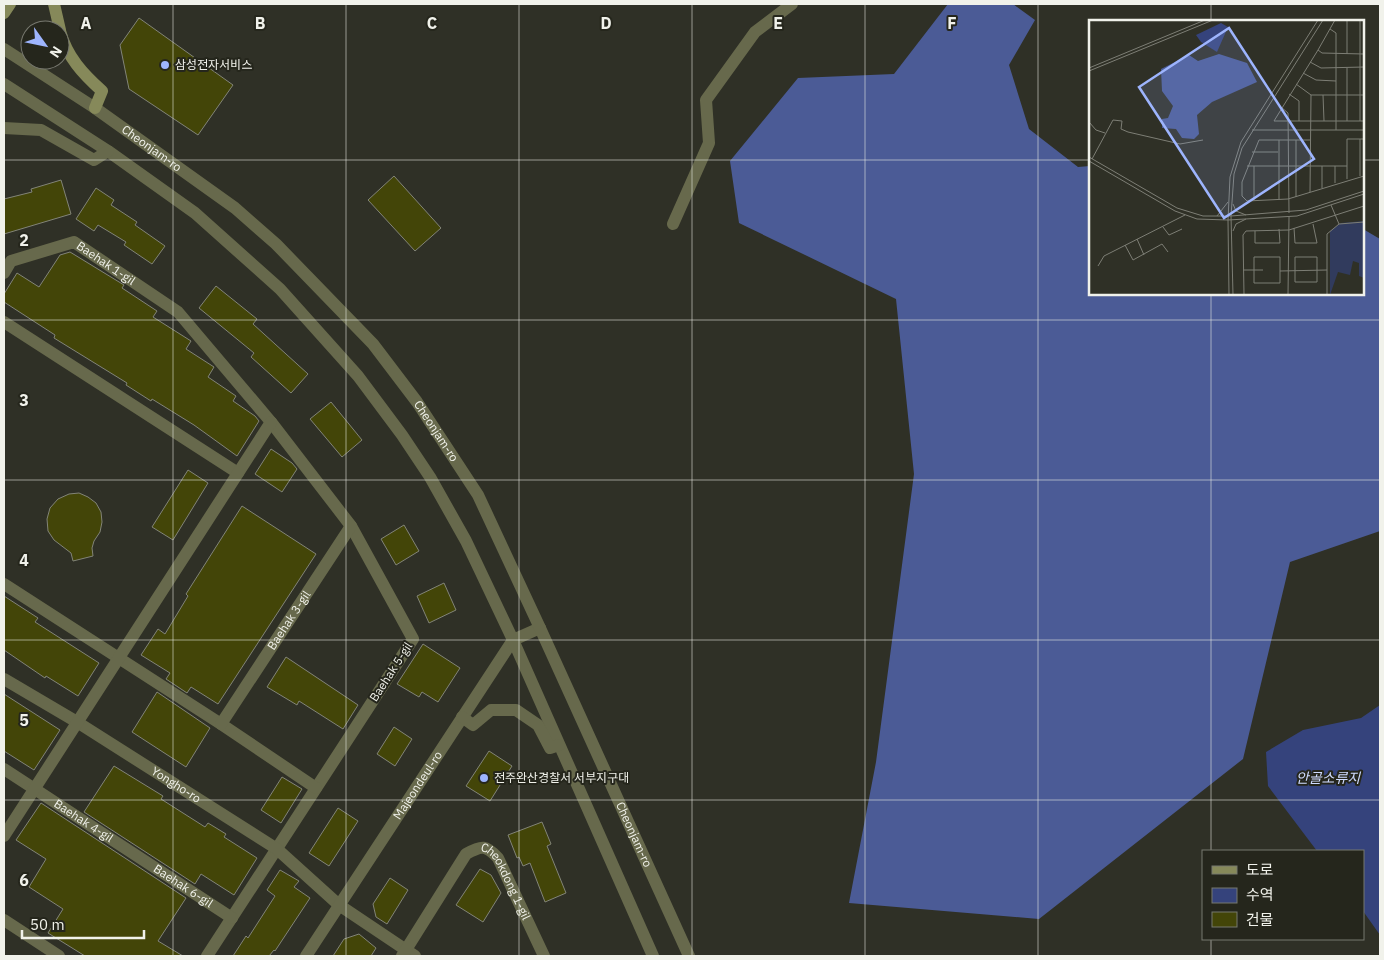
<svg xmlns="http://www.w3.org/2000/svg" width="1384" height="960" font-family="'IBM Plex Sans','Noto Sans KR',sans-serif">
<rect width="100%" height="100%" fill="#2f3026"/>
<!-- forest -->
<path fill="#4b5b96" d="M 948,4 L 1013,4 L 1035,20 L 1009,65 L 1029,129 L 1078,167 L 1090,166 L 1090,294 L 1363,294 L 1363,229 L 1380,239 L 1380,531 L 1290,562 L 1243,759 L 1039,919 L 849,903 L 876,762 L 914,474 L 896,299 L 739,223 L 730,161 L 798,78 L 894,74 Z"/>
<!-- water -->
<path fill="#35437c" d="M 1380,705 L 1380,935 L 1363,911 L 1363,851 L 1317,851 L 1268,786 L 1266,752 L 1303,730 L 1361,718 Z"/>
<!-- building -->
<path fill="#434508" stroke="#828478" d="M 139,18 L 233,85 L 198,135 L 129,89 L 120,45 Z
M 394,176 L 441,228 L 415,251 L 368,200 Z
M 61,180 L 71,214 L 4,234 L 4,199 L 32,192 L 31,189 Z
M 96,188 L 114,200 L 111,205 L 137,222 L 135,225 L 165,246 L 152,264 L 124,245 L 126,242 L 98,225 L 94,231 L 76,219 Z
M 70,252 L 124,285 L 122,288 L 157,311 L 153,317 L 191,341 L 186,349 L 214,367 L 208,377 L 236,396 L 233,401 L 255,416 L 259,421 L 237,456 L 194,425 L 152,399 L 151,401 L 126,385 L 127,383 L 54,338 L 55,335 L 4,302 L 4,294 L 17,273 L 39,287 L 60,255 Z
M 216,286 L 257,319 L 253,324 L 308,374 L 291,393 L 251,357 L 254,353 L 199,308 Z
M 331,402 L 362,440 L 342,457 L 310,419 Z
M 271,449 L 292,463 L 297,469 L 282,492 L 255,474 Z
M 188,470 L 208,483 L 173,540 L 152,527 Z
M 79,493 L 88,497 L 96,503 L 101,512 L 102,522 L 100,532 L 94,541 L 92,548 L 93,556 L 73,561 L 71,553 L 54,540 L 48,531 L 47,519 L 50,508 L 58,499 L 69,494 Z
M 242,506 L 316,554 L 218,704 L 191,687 L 187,693 L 166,679 L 170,673 L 141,655 L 158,629 L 165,634 L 188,596 L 186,594 Z
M 404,525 L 419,551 L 396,565 L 381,539 Z
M 444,583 L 456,610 L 429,623 L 417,596 Z
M 4,596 L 38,618 L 35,622 L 99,663 L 78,696 L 46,676 L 45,678 L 4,650 Z
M 423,644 L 460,668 L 438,702 L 422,692 L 419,697 L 397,684 Z
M 286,657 L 358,705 L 343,729 L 299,701 L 297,705 L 267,687 Z
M 157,692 L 210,728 L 186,767 L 132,732 Z
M 4,694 L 60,730 L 34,770 L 4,751 Z
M 394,727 L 412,739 L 395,766 L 377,754 Z
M 489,751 L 512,766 L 490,801 L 466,786 Z
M 114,766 L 163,796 L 161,799 L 205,827 L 208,823 L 226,834 L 224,837 L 257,858 L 234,895 L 201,874 L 195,884 L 84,812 Z
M 282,777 L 302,789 L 281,823 L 261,810 Z
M 41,803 L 186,898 L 158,941 L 183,956 L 85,956 L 48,933 L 63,909 L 29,887 L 46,859 L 16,840 Z
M 338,808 L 358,821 L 329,866 L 309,853 Z
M 542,822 L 551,844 L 547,846 L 566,893 L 545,902 L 530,863 L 523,866 L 519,857 L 517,858 L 508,835 Z
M 480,869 L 491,875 L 501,893 L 483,922 L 456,905 Z
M 280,870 L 299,881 L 294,887 L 310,898 L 275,951 L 274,950 L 269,956 L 233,956 L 246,936 L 248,938 L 275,896 L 267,890 Z
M 390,878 L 408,890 L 387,924 L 376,917 L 373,904 Z
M 359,934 L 376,948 L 371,956 L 333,956 L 344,939 Z"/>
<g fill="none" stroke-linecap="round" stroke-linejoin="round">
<!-- minor -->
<g stroke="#67694c" stroke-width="12">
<path d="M 673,224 L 709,143 L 706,100 L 755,32 L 792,4"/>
<path id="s1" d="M 4,273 L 11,261 L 74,242 L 178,312 L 271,422 L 351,526 L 413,639 L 207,956"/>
<path d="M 4,322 L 238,473"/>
<path d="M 4,584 L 221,724 L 316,788"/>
<path id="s2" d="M 4,679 L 77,722 L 277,849 L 339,905 L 415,956"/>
<path id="s3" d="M 221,724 L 351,526"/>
<path id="s4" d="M 4,769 L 232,918"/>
<path d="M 4,836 L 271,422"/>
<path d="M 4,920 L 59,956"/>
<path id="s5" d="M 306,956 L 513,640 L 540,628"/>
<path id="s6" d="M 402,956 L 466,854 C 482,845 486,845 498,858 L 544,956"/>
</g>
<!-- tertiary -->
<g stroke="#67694c" stroke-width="12">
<path id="s7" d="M 4,49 L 95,108 L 235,208 L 276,244 L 373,344 L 417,402 L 478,495 L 540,628 L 689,956"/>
<path d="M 4,84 L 108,151 L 195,213 L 280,289 L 358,376 L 402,435 L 430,477 L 466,541 L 513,640 L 653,956"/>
<path d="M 4,128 L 41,130 L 94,160 L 108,151"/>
<path d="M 462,717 L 473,725 L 491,710 L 516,710 L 538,725 L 550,748 L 559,745"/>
</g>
<!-- secondary -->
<path stroke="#86895a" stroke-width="12" d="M 54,4 L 60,30
M 4,13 L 10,4
M 60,31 C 67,57 83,74 102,91 L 95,108"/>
</g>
<!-- grid -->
<path fill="none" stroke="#f1f2eb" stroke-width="1" stroke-opacity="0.55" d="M 173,4 L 173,956M 346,4 L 346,956M 519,4 L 519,956M 692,4 L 692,956M 865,4 L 865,956M 1038,4 L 1038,956M 1211,4 L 1211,21M 4,160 L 1090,160M 1363,160 L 1380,160M 1211,294 L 1211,851M 4,320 L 1380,320M 4,480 L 1380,480M 4,640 L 1380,640M 4,800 L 1380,800M 1211,939 L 1211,956"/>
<!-- markers -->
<g fill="#9db4fd" stroke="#25261c" stroke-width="2">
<circle cx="165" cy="65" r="5"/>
<circle cx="484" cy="778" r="5"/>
</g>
<g text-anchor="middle" stroke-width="4" stroke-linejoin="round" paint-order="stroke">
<!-- poi labels -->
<g font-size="12" fill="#f1f2eb" stroke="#25261c" text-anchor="start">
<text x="175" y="69">삼성전자서비스</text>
<text x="494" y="782">전주완산경찰서 서부지구대</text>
</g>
<!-- street labels -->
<g font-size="12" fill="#f1f2eb" stroke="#25261c">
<text dy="4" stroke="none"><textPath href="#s7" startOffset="178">Cheonjam-ro</textPath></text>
<text dy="4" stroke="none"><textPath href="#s1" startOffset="118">Baehak 1-gil</textPath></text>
<text dy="4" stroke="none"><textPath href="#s7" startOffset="582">Cheonjam-ro</textPath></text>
<text dy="4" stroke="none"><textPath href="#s3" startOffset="124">Baehak 3-gil</textPath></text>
<text transform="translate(391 672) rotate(-57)" y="4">Baehak 5-gil</text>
<text dy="4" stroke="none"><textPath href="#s2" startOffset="202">Yongho-ro</textPath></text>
<text dy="4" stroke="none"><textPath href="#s5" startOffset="204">Majeondeul-ro</textPath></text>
<text dy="4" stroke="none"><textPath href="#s4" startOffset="95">Baehak 4-gil</textPath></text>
<text dy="4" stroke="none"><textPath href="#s7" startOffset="1032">Cheonjam-ro</textPath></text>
<text dy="4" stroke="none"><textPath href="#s4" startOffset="214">Baehak 6-gil</textPath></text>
<text dy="4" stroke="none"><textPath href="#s6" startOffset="181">Cheokdong 1-gil</textPath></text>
</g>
<!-- water labels -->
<g font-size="14" font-style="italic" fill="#cfdbff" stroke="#25261c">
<text x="1328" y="783">안골소류지</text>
</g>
</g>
<!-- overview -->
<g transform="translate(1089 20)">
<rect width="275" height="275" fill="#2f3026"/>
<path d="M 275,201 L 275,258 L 270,256 L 270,243 L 264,241 L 261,255 L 249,252 L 241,275 L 241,211 L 252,203 Z" fill="#313b5d"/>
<path d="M 130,34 L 158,43 L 168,62 L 123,82 L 108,95 L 110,114 L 105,119 L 93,118 L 87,109 L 73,108 L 73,99 L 79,98 L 84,86 L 73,71 L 72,49 L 100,35 L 109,41 Z" fill="#4b5b96"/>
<path d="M 132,3 L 139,7 L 128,32 L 112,22 L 107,15 Z" fill="#35437c"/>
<path fill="none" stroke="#7d7e75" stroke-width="1" d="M 229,0 L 152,122 L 141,157 L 139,200 L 208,196 L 275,174M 234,0 L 153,128 L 145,154 L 142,196 L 217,190 L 275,171M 246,0 L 229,30 L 233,33 L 275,34M 258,0 L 258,34M 271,0 L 271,101M 241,9 L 247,13 L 247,110M 229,30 L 185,101 L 275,101M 221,42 L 232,48 L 275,47M 0,48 L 116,0M 0,51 L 124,0M 214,53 L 227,60 L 247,61M 207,64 L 222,75 L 275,75M 200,74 L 210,81 L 210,101M 234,75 L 235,101M 192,87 L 199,93 L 200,193M 258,101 L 258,48M 0,102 L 7,110 L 16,113M 163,110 L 275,110M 190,120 L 190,180M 221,120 L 170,120 L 153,162 L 153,176 L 158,181 L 199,179 L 275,156M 163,132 L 189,132M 0,137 L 88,188 L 114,196 L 142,196 L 144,275M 3,139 L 24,100 L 33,101 L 32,109 L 39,112 L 91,124 L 114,120M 0,141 L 86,191 L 108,199 L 139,200 L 140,275M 158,146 L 258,146M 165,146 L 165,180M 233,146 L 233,168M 246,146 L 246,163M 271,156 L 271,119M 258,159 L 258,119 L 275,119M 221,172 L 222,75M 207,177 L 207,120M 144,184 L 147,191 L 157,195M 242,185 L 250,204M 128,196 L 139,182M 74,207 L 80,215 L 93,209M 205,208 L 206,223 L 228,223 L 224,204M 144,211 L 147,204 L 157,199M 166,211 L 166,223 L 191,223 L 190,209M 48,219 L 55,235M 36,225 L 44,240 L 73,224 L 79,232M 165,237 L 191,237 L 191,263 L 165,263 ZM 206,237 L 228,237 L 228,262 L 206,262 ZM 9,246 L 15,236 L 96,195M 154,250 L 174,250M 191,251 L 238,250M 155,275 L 154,215 L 157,211 L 200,210 L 275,186M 199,275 L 200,197M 238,275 L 238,214 L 250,204 L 275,202"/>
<path fill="#9db4fd" fill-opacity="0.15" stroke="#9db4fd" stroke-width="2.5" d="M 140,8 L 225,139 L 135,198 L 50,67 Z"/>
<rect width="275" height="275" fill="none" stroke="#f1f2eb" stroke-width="2.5"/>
</g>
<g font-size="16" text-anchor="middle" font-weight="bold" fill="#f1f2eb" stroke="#25261c" stroke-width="4" stroke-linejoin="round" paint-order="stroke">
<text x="86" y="29">A</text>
<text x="260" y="29">B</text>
<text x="432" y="29">C</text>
<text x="606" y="29">D</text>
<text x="778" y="29">E</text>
<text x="952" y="29">F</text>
<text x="24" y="246">2</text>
<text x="24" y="406">3</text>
<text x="24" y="566">4</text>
<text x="24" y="726">5</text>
<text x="24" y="886">6</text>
</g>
<!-- border -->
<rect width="1384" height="960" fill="none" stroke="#f1f2eb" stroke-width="10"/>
<!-- legend -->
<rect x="1202" y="850" width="162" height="90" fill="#25261c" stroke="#77786f"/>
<rect x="1212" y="866" width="25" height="8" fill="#86895a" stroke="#77786f"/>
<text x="1246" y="875" font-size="15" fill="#f1f2eb">도로</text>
<rect x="1212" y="888" width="25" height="15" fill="#35437c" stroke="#77786f"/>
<text x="1246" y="900" font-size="15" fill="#f1f2eb">수역</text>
<rect x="1212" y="912" width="25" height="15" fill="#434508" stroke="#77786f"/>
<text x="1246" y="925" font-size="15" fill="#f1f2eb">건물</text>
<!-- north arrow -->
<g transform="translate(45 45) rotate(123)"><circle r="24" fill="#25261c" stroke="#77786f"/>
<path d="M0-4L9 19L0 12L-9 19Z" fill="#9db4fd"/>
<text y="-8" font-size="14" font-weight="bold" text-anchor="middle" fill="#f1f2eb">N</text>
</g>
<!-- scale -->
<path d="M22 930v8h122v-8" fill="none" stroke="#f1f2eb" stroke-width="2.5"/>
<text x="30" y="930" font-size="15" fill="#f1f2eb" stroke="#25261c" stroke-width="4" paint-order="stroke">50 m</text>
</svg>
